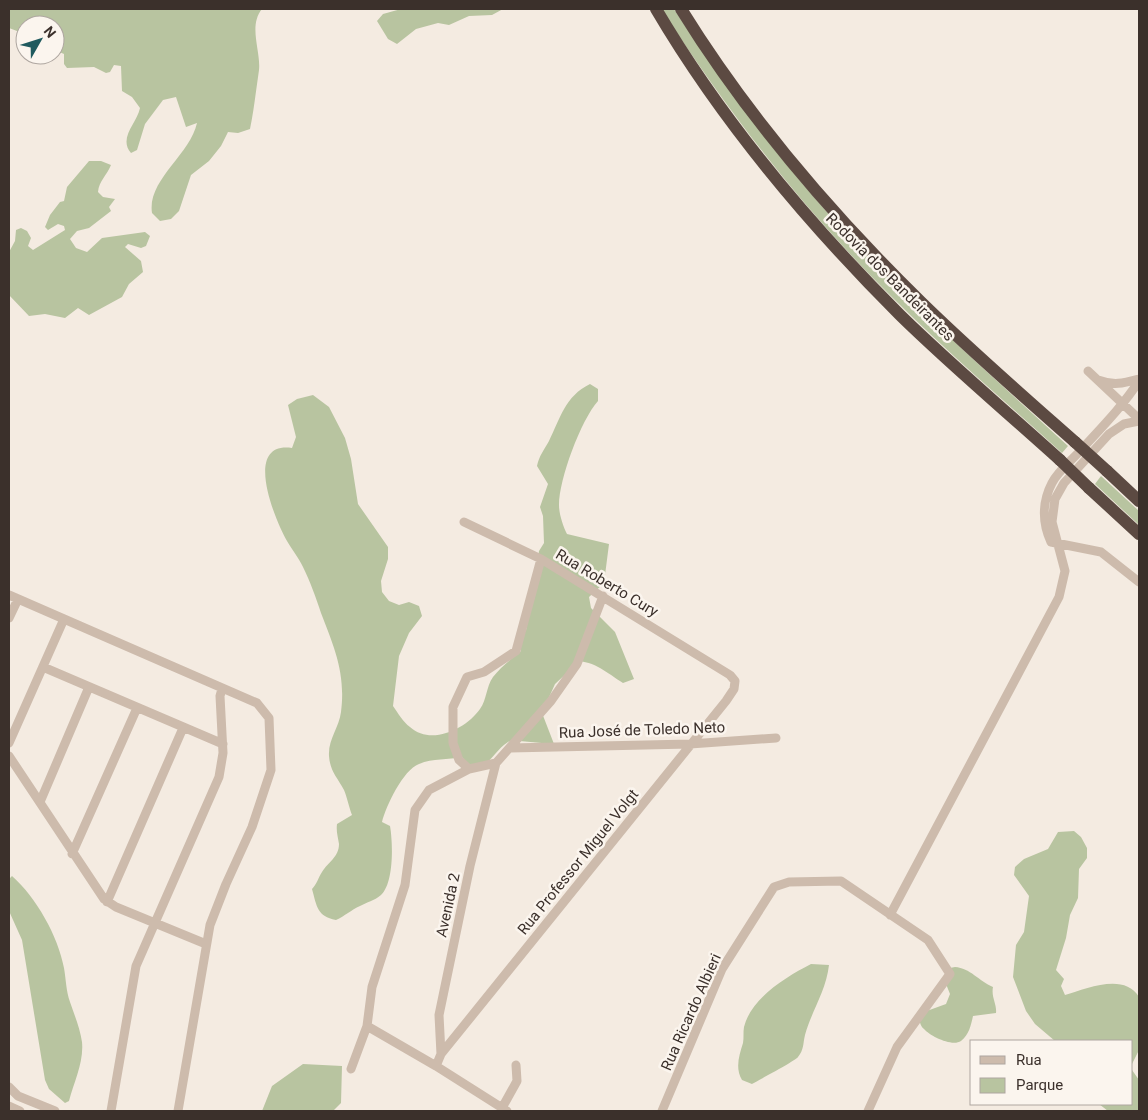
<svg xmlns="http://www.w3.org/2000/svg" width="1148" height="1120" viewBox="0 0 1148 1120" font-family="Roboto,sans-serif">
<rect width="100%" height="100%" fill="#f4ebe1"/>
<path fill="#b8c4a0" d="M9,9H262C248,26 261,51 259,70C256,90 254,110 250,129L238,133L228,132L221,146L209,161L191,175L179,211L171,219L160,221L152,213C147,180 190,155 197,123L186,127L176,97L163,100L145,124L137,150L131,153C118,138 137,123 140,108L132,97L122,91L121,66L114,65L110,72L106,73L94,67L67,68L64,64V54L55,50V25H25V34L9,28Z
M401,9H503L492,15L469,16L449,25L438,23L416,29L397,44L388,39L377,21L383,14Z
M661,9H674C732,98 796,182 870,259C932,324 1001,384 1068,446L1062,453C990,388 916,325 850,254C779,178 718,96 661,9Z
M89,161H101L111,165C107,175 99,181 98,192L103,197L115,199L109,207L111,211L89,228L77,231L70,239L76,248L87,252L102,238L145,232L150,236L146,246L141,248L128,244L125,247L141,261L143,272L129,284L122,297L89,315L78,308L65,318L45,314L29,316L9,295V252L15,241L16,230L21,228L27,231L31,238L28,246L33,250L65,230L64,226L58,224L48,230L45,227L50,215L60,202L64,201L67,187Z
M590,384L598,389V401C581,420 559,479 559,505C559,514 563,526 567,534L609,544L604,583L589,597L591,608L615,632L634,679L623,683C607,673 595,661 575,661L570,670L555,684L542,713L554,744C545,744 513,739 508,742C493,752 493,763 472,771L462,757C448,760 433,758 419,764C403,770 386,806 382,822L390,826C393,843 394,883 381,895C374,901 367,902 360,906C351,910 345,916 336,920C317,916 317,907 312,889C317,884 318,878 322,872C328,862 339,857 339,844C338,837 336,832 337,824L352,815C349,807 347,797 344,790C337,777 330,771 329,756C328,739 339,728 341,712C346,673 334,647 321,613C316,598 310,581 303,567C299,558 292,550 287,541C275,520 242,441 292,448L296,437L288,405L297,399L313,395L329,407L345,438L351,459L358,504L388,547V559L381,581L382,592L389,601L399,605L409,602L419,606L422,616L409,633L399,656L393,706C398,713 403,722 410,727C431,746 466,729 480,709C487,699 486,687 493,677C501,667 511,659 521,651V639L526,630L533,596L539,551L544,543L543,516L540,507L548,484L537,466C539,456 544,450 549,441C560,419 565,396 590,384Z
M1101,476L1139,511V525L1095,484Z
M1074,831L1081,837L1087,848V858L1079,869L1078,898L1070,915L1066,938L1056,970L1064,979L1061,986L1065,995C1086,989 1124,972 1139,997V1050L1132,1064V1041H1055L1035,1024L1026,1011L1013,977L1016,945L1024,932L1029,896L1014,875L1015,867L1024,859L1048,849L1058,832Z
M12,876C36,897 58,936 64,968C66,979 66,991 70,1002C74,1014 80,1028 82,1042C84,1062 74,1082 69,1101L65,1103L49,1089L45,1080L22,940L9,911V879Z
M811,964L829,965C826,991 812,1010 805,1035C803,1043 804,1050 798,1057C795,1061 759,1080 752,1084L742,1080C735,1068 739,1056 743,1043C744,1038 743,1032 744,1027C751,998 786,977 811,964Z
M955,967C970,968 979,981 993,987C991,997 997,1004 996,1013L973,1016C971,1025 969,1035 961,1041C952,1047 930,1036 924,1029C921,1027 920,1023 919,1019L924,1012L946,1004L950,994L946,984L950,968Z
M303,1064L342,1066L341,1103L333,1111H262L272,1086Z
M1132,1070L1139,1080V1111H1108L1099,1104H1132Z"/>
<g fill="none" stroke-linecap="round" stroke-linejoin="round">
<path stroke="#cdbbac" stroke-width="9" d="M1088,371L1139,419
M1098,380C1114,386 1124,383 1139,379
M1139,381C1122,407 1101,428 1080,451C1071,461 1058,471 1052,483C1042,502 1042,523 1051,542L1101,552L1139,582
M9,595L257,703L269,718L271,770L252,827L226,884L210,925L178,1111
M9,618L18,599
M43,667L223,744
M9,743L64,619
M510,748L690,744L776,738
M9,756L104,899L116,907L206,944
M496,763L469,769L459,760L453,743V707L467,677L484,672L516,651L541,559
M40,802L89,687
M72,854L137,708
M107,902L183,728
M890,915L1059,597L1065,571L1052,522L1055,499L1064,483L1109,434L1124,424L1139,421
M367,1026L436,1066L507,1111
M441,1054L439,1015L470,866L496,763L551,701L577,664L603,596
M436,1066L441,1054L726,701L734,689L735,681L730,675L541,559L464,522
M351,1069L367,1026L372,987L405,885L415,810L429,790L469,769
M9,1087L18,1096L55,1111
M9,1106L20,1111
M502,1108L517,1081L516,1065
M111,1111L136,966L219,777L223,753L220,696L222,689
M662,1111L722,969L774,887L789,882L841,881L928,940L950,974L897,1047L868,1111"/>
<path stroke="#5c4a42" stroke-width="12" d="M656,9C722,121 808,223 900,315C951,365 1007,412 1060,460
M681,9C748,117 830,213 921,302C970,350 1023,396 1075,442
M1107,471L1139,501
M1089,488L1139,534"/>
<path stroke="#5c4a42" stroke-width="12" d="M1075,442L1107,471
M1060,460L1089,488"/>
</g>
<g text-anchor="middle" stroke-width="5" stroke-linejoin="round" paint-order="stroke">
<g font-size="15" fill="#3b302b" stroke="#fbf5ee">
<text transform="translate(890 277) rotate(45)" y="5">Rodovia dos Bandeirantes</text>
<text transform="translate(607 583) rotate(31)" y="5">Rua Roberto Cury</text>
<text transform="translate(642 730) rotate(-2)" y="5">Rua José de Toledo Neto</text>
<text transform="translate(578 862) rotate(-51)" y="5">Rua Professor Miguel Volgt</text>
<text transform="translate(448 905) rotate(-78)" y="5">Avenida 2</text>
<text transform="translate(691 1012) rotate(-66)" y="5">Rua Ricardo Albieri</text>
</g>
</g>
<rect width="1148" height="1120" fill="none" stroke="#3b302b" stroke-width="20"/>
<rect x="970" y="1040" width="162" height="65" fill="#fbf5ee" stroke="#aea6a0"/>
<rect x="980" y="1056" width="25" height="8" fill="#cdbbac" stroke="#aea6a0"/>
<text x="1016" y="1065" font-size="15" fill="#3b302b">Rua</text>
<rect x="980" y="1078" width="25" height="15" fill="#b8c4a0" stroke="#aea6a0"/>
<text x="1016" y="1090" font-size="15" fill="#3b302b">Parque</text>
<g transform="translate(40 40) rotate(51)"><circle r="24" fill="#fbf5ee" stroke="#aea6a0"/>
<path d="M0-4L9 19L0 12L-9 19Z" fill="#1f5a5e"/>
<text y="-8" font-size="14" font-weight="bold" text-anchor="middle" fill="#3b302b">N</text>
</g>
</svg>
